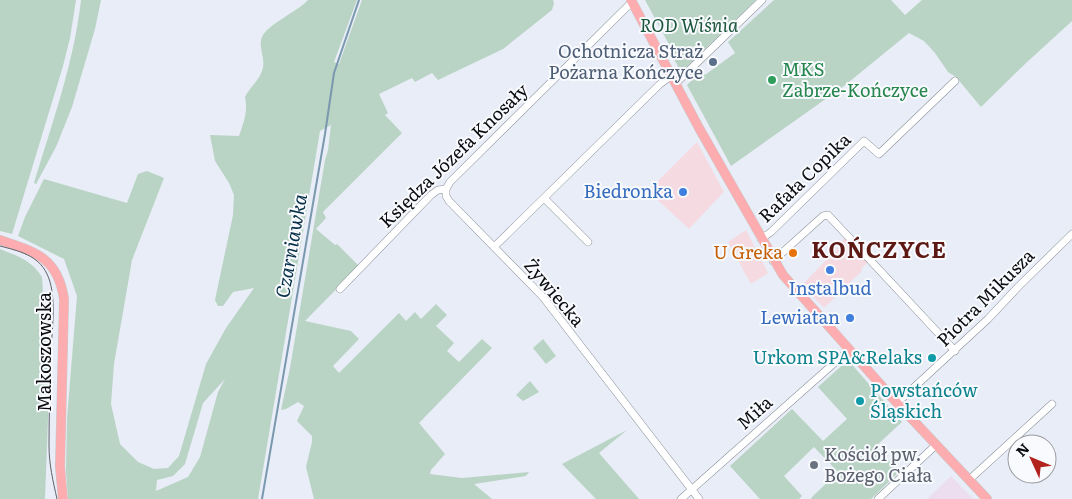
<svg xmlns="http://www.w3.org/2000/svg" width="1072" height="499" viewBox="0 0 1072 499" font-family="Literata,serif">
<rect width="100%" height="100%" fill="#e8edf7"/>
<path fill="#f5dbe1" d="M697,142L724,192L689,229L648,191Z
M746,230L768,273L751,284L728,242Z
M845,238L868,262L861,269L862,271L824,308L802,285L839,247L838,244Z"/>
<path fill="#ecddef" d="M951,476L973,499H927Z"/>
<path fill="#b9d4c4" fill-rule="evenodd" d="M0,0H76L70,38L63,66L12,234L0,231Z
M81,0H101L95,29L72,107L56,147L36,184L34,183C52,123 74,63 81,0Z
M308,0H357L334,62L339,64L362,0H553L554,3L552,10L503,49L438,80L432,73L415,82L412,78L379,94L388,113L385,115L402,133L323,212L326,218L316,229L335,245L337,244L359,266L305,321L351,331L359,339L333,366L339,373L399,313L406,321L415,312L421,319L436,304L447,315L436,326L454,343L447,351L459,362L482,339L492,348L419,423L445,454L431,470L430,474L462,478L529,472L526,476L474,484L492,499H314L306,467L312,442V436L297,421L304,406L298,402L286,409L281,410L290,368L325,160L328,150L331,125L320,131L258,499H68L66,471L67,419L77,296L64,259L18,236L25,217L44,179L127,203L138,174L147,171L164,178L132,260L114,364L111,404L120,444L138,462L154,469L168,468L179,456L206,364L226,328L254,288L233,292L223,306H218L215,300L233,215L234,195L229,183L215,161L210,135L239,136C244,122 248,111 245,97C250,87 261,79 263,67C265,58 258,46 262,37C268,24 297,12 308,0ZM225,379L218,392L200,457L188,477L156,491L157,480L173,476L185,464L203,403Z
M645,0H756L681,72L670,52L672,50Z
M774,0H891L905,15L922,0H1072V21L1025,64L981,107L956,77L948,72L935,53L924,41L909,33L844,86L731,166L687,85L701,71L705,75L735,53L728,42Z
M0,249C19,257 30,259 42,277L49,391L45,499H0Z
M543,339L556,356L546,364L533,348Z
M848,360L902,422L876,446L899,472L871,499H812L811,498L838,472L814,447L784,476L802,496L799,499H760L730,466L792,409L823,441L847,419L818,387Z
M530,381L539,392L523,401L516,395Z
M627,430L599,453L639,499H596L562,464Z"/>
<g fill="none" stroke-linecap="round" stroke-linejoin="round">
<path stroke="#7a98ae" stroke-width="2" d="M262,499L325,134L334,73L359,0"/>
<g stroke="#898e97" stroke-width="8">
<path id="minor" d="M676,83L762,0
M446,189V196L449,201L543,297L699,499
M544,198L588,242
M761,239L771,232L864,141L879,154L955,81
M494,247L660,84L672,75
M773,261L823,216L828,215L955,351
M340,289L431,195L438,190L446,189L450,182L632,2
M897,403L988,319L1019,286L1072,234
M969,480L1052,404
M681,499L849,350
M878,499L936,445"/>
</g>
<g stroke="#c9caca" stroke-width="10">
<path id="major" d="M631,0L699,128L783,275L897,403L987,499
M0,240C36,252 58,258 64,299L60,467L63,499"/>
</g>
<use href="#minor" stroke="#fff" stroke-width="7"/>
<use href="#major" stroke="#fdadb0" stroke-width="9"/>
<path stroke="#5f6268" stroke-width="1" d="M0,246C19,251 38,255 47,274C57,294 52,329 51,350C50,382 49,414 49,446C49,464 53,481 57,499"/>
</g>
<circle fill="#5c6f8a" stroke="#f8fafe" stroke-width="2" cx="713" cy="62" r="5"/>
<circle fill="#2e9e5b" stroke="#f8fafe" stroke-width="2" cx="772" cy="80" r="5"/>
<g fill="#3f7fe0" stroke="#f8fafe" stroke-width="2">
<circle cx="683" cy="192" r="5"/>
<circle cx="830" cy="270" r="5"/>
<circle cx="850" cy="318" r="5"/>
</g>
<circle fill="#e8710a" stroke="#f8fafe" stroke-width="2" cx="793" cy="253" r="5"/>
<g fill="#0f9aa8" stroke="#f8fafe" stroke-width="2">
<circle cx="932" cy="358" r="5"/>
<circle cx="860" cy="401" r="5"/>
</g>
<circle fill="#6b7280" stroke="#f8fafe" stroke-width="2" cx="814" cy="465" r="5"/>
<g text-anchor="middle" stroke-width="4" stroke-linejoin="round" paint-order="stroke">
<g font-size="18" font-style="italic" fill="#1a553a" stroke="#f8fafe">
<text x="689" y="32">ROD Wiśnia</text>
</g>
<g font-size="18" fill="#4e5e75" stroke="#f8fafe" text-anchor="end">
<text x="703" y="58">Ochotnicza Straż<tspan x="703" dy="21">Pożarna Kończyce</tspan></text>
</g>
<g font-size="18" fill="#27864d" stroke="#f8fafe" text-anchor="start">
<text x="782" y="76">MKS<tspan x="782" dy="21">Zabrze-Kończyce</tspan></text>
</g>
<g font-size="18" fill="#0b0c10" stroke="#f8fafe">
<text transform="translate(454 156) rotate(-44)" y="6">Księdza Józefa Knosały</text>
<text transform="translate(805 178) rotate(-44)" y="6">Rafała Copika</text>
<text transform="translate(554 293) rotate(50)" y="6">Żywiecka</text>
<text transform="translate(986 298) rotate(-45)" y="6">Piotra Mikusza</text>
<text transform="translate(45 352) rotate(-90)" y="6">Makoszowska</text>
<text transform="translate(755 413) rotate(-42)" y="6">Miła</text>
</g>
<g font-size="18" fill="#366cbe" stroke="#f8fafe" text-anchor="end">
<text x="673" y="198">Biedronka</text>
<text x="830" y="295" text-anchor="middle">Instalbud</text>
<text x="840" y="324">Lewiatan</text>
</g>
<g font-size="18" fill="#c56008" stroke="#f8fafe" text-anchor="end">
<text x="783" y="259">U Greka</text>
</g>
<g font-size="18" fill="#0d838f" stroke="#f8fafe" text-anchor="end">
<text x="922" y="364">Urkom SPA&amp;Relaks</text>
<text x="870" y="397" text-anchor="start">Powstańców<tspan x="870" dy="21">Śląskich</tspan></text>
</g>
<g font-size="18" fill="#5b616d" stroke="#f8fafe" text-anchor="start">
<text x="824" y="461">Kościół pw.<tspan x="824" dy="21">Bożego Ciała</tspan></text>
</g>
<g font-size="19" font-style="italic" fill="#083149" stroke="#f8fafe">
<text transform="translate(291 246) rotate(-80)" y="7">Czarniawka</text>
</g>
<g font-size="22" font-weight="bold" letter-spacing="1" fill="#5d1914" stroke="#f8fafe">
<text x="879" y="258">KOŃCZYCE</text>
</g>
</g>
<g transform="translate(1032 459) rotate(314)"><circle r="24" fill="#f8fafe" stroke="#999b9f"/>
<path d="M0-4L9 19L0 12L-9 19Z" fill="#b2221f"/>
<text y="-8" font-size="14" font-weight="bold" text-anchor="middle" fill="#0b0c10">N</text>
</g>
</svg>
